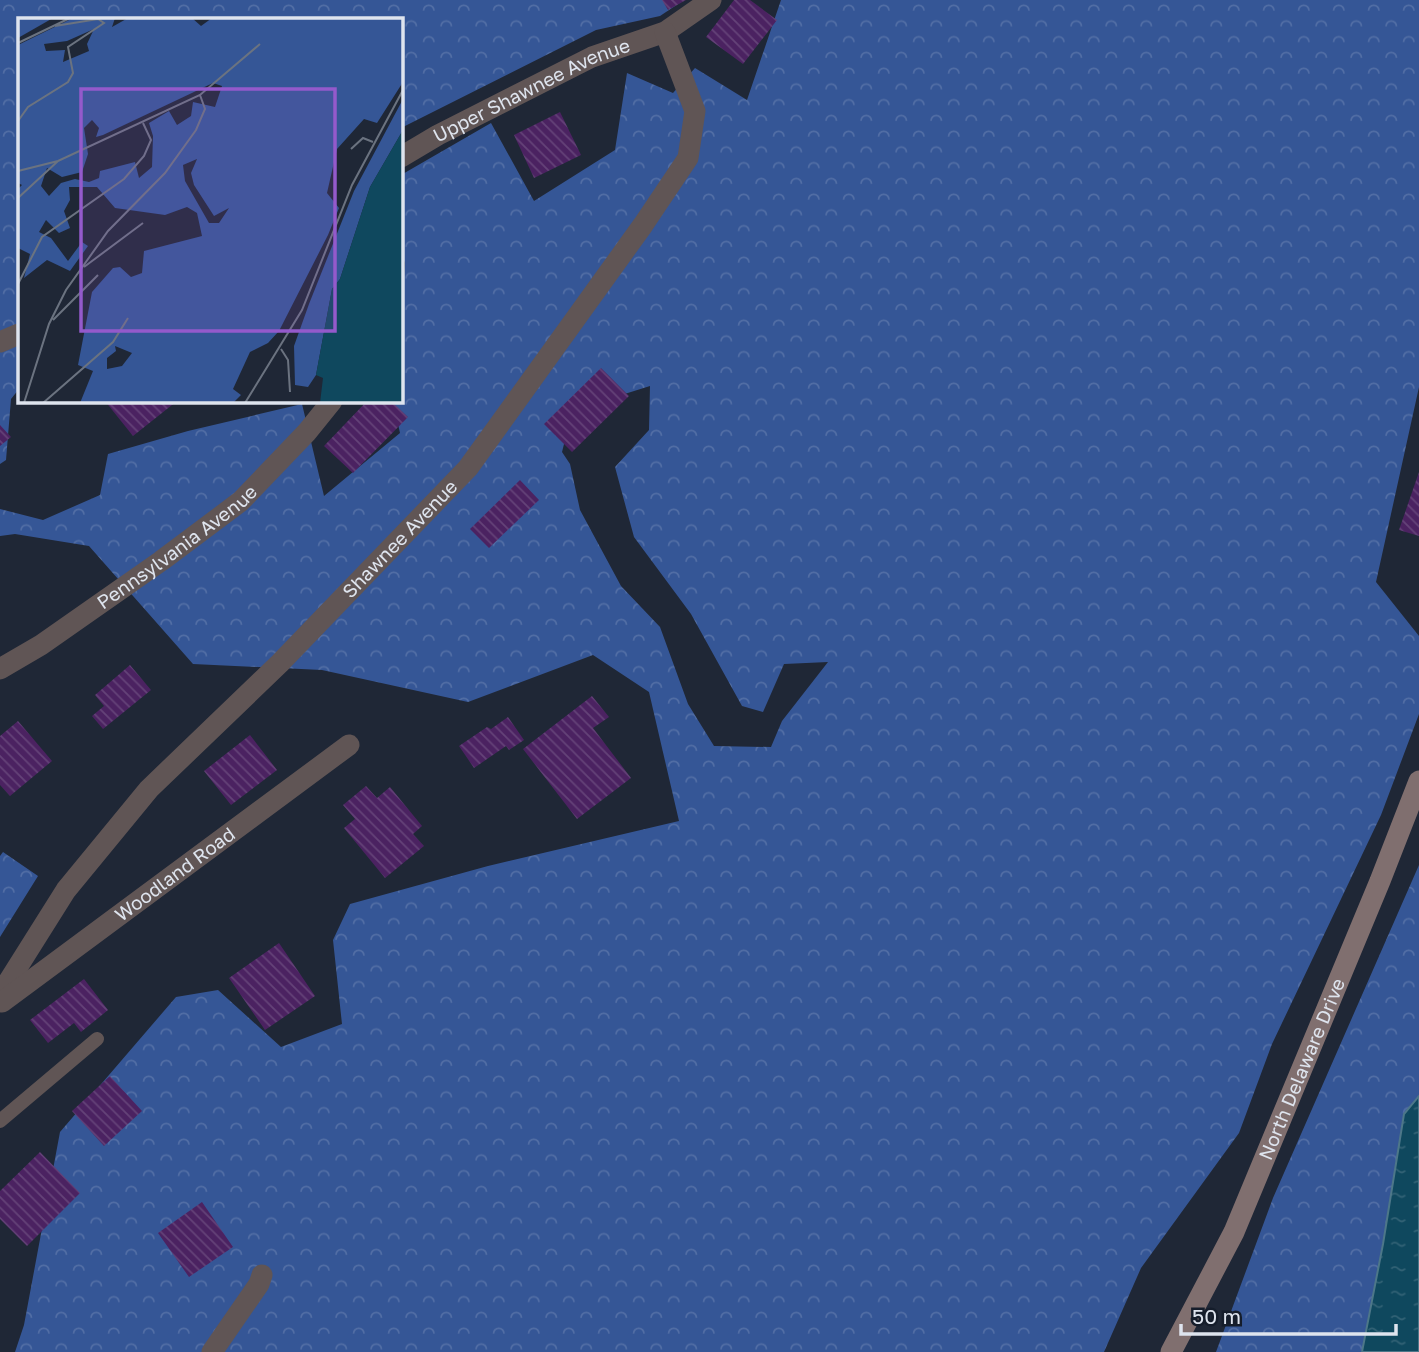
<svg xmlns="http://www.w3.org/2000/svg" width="1419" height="1352" viewBox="0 0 1419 1352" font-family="'Golos Text',sans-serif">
<defs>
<pattern id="forest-crowns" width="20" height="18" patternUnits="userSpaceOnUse" patternTransform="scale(1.75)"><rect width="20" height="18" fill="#355696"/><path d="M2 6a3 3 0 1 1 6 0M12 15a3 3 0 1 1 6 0" fill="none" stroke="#526ea5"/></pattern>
<pattern id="water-ripples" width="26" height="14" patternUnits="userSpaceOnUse" patternTransform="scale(1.75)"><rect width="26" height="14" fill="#0f485e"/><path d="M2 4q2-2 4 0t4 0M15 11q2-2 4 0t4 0" fill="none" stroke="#326275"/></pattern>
<pattern id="building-back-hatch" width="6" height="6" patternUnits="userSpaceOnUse" patternTransform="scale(1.75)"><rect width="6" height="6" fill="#4b2261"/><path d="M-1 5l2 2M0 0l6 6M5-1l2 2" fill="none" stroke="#644278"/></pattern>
</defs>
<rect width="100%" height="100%" fill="#1f2736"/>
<path fill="url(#forest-crowns)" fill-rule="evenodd" d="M0,0H684L660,16L596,30L401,128V19H19V214L17,216L19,223V389L11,399L6,460L0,464Z
M781,0H1419V387L1376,582L1419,636V714L1381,815L1272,1044L1239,1133L1141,1268L1104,1352H15L24,1325L60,1132L176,997L218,990L281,1047L342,1024L333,940L350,904L488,866L679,821L649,692L593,655L468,702L322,670L193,664L89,546L15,534L0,536V509L43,520L100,495L108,454L188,431L302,404L324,496L400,433L393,401H401V318L405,263L401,252V175L491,123L534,201L615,150L627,73L673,93L695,68L747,100ZM650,386L649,430L615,467L634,537L691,614L742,706L763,712L784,664L828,662L782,721L771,747L714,746L688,704L660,627L621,586L580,510L570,464L562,452L569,424L580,408Z
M3,852L38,876L0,937V856Z
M1419,865V1096L1404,1114L1383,1244L1362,1352H1216L1273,1198Z"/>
<path fill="url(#water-ripples)" stroke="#4d7789" stroke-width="2" d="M1419,1096V1352H1362L1383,1244L1404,1114Z"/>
<path fill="url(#building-back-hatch)" d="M662,0H686L668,10Z
M734,0H750L777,20L743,64L706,37Z
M560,112L581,155L534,178L514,135Z
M601,368L629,396L572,452L544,424Z
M105,401H177L133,436Z
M367,401H391L408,417L353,473L324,446Z
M0,425L11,437L0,446Z
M1419,472V536L1399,530Z
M520,480L539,500L489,548L470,529Z
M130,665L151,690L103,729L92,716L104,706L95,695Z
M592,696L609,717L593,728L631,778L577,819L523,749Z
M508,717L524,740L509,750L506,746L474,768L459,746L487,727L491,729Z
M18,721L52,761L10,796L0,785V736Z
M250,735L277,770L231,805L204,771Z
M366,786L377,798L390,787L422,826L413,834L424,846L385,878L344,828L355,819L343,805Z
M279,943L315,996L265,1030L229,978Z
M84,979L108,1010L81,1032L74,1023L48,1043L30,1020Z
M110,1076L142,1111L104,1146L72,1111Z
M40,1152L80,1193L27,1246L0,1219V1191Z
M202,1202L233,1247L189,1277L158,1233Z"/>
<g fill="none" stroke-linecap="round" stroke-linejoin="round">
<path stroke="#605555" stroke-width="14" d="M0,1121L97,1039"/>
<g stroke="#605555" stroke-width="21">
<path id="s1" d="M401,157L438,135L592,57L665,32L711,0"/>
<path d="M0,342L19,334"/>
<path id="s2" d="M0,669L41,645L161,561L241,501L307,432L332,401"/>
<path id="s3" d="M0,995L66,890L149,789L280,663L468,468L643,225L688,158L695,111L665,32"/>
<path id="s4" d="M2,1002L349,745"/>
<path d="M212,1352L259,1284L262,1275"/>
</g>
<path stroke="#806f6f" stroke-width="21" id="s5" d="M1171,1352L1234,1232L1380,881L1419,781"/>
</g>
<g text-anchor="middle" stroke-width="7" stroke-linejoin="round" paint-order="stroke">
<g font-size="19" fill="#dee4ee" stroke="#151d2b">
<text dy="7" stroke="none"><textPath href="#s1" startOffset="147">Upper Shawnee Avenue</textPath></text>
<text dy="7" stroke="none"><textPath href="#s3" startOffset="609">Shawnee Avenue</textPath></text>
<text dy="7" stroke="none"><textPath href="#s2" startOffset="215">Pennsylvania Avenue</textPath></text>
<text dy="7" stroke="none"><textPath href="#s4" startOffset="215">Woodland Road</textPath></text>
<text dy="7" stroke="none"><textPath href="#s5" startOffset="312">North Delaware Drive</textPath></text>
</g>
</g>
<g transform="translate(18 18)">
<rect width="385" height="385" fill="#1f2736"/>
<path d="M0,0H35L0,20ZM55,0H97L94,9L110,0H174L183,8L194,0H385V64L359,105L346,101L319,131L309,175L321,190L310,217L261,313L250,325L232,334L215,371L223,377L215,385H62L75,353L60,347L74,274L95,250L102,249L113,259L124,255L126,233L184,218L179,195L169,189L147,197L97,190L79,169H51L52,182L46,193L52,210L41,215L28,202L21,214L33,220L50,243L64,224L70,228L52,253L29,242L6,260L12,236L0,230V171L4,167L0,165V27ZM76,11L69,26L71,33L45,44L47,32L28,33L26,26L49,23ZM195,65L204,68L197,89L175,84L173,98L159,107L151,93L131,105L135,118L134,149L121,160L117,144L82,153L81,160L71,164L57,161L43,165L31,178L23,168L29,150L44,159L64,154L70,136L66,110L74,102L81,110L78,119L85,117ZM179,141L173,155L176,167L196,198L211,190L201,205H191L167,163L165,147ZM97,328L114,335L104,348L89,351V340L98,333ZM385,81V112L352,169L322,261L314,271L298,357L290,369L277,367L276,328L291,286L336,173Z" fill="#355696" fill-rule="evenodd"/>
<path d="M385,112V385H302L305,360L298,357L314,271L322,261L352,169Z" fill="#0f485e"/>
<path fill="none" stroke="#6b7380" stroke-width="2" d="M0,25L52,0M0,103L10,89L50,64L55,55L50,29L86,5L80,1L37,8M333,131L345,120L355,124M0,153L40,143L182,77L242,26M0,180L40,143M66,249L125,205M0,266L24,219L106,161L126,138L133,122L125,105M35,302L80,257M263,331L270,342L272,374M6,385L31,306L48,272L90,213L147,155L178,112L187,91L182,77M25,385L95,324L110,300M227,385L284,292L334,167L385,72"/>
<path fill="#945acb" fill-opacity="0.15" stroke="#945acb" stroke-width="3.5" d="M63,71H317V313H63Z"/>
<rect width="385" height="385" fill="none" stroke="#dee4ee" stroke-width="3.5"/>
</g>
<path d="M1181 1324v10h215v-10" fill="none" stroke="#dee4ee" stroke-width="3.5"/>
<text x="1192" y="1324" font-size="21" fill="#dee4ee" stroke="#151d2b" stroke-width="5" paint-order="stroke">50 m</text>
</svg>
